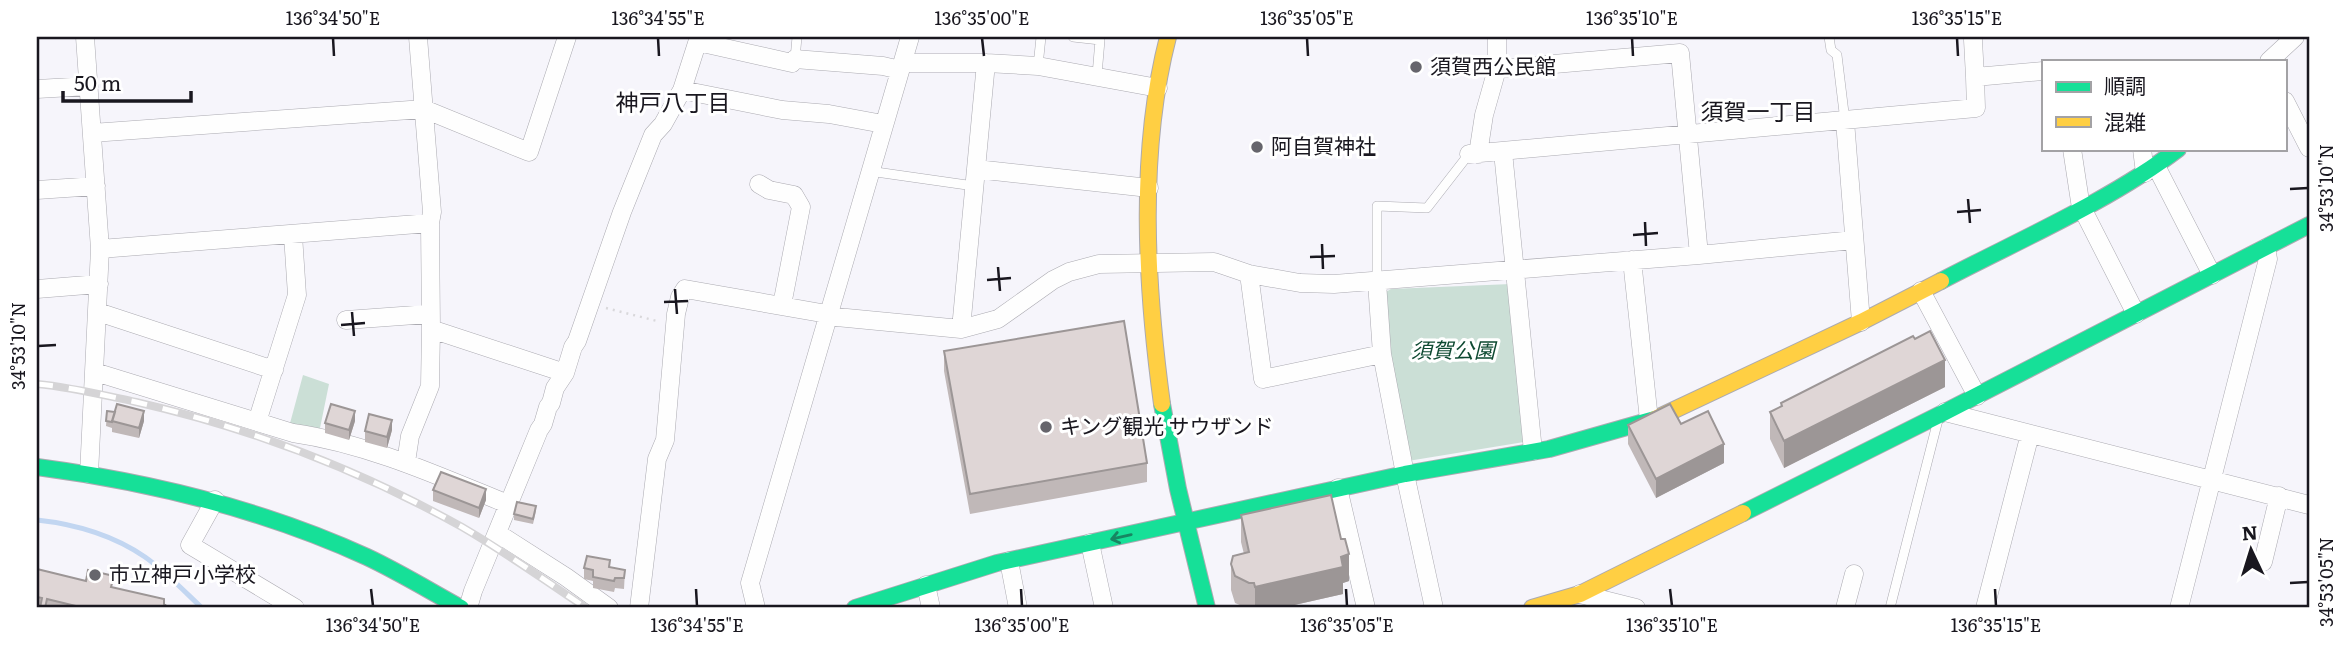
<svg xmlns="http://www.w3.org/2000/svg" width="2346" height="645" viewBox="0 0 2346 645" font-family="Literata,'Noto Sans JP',serif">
<rect width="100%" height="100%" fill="#f6f5fb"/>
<path fill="#cbdfd6" d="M1511,284L1524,442L1408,461L1392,370L1384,293L1391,289Z
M303,375L329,384L319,433L289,427Z"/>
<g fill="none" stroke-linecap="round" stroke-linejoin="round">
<path stroke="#c2d6f1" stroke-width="5" d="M37,520C74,524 113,535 145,557C165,571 184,591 202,608"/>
<g stroke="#abaab1" stroke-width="10">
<path id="lane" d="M1073,37L1100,40L1097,75
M1829,37L1831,50L1837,55L1845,121
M795,59L797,37
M1038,66L1041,37
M869,171L974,186
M1377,282V206L1427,208L1469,154
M1890,608L1938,420"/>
</g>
<g stroke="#abaab1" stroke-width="19">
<path id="street" d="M85,37L100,249L89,474
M418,37L432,212L430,223L431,329L565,373
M1973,40L1975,77
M698,42L792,63L795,59L883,66L900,70
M2269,61L2295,37
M902,63H986L1038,66L1158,88
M986,63L976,169L1149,188
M1497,69L1680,53L1699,255
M37,89L89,86
M682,90L782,110L829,114L883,124
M2285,101L2309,148
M1845,121L1861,322
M92,133L424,109L529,152L567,37
M2072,149L2081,208
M2142,149L2145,173
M1503,152L1533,451
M1469,154L1976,108L1975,77L2043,71
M1478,154L1484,115L1497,69V37
M2156,166L2212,275
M759,184L769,190L794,195L801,207L782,305
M37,190L96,186
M2082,208L2136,314
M100,249L430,223
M1632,260L1649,420
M1249,274L1263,379L1382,354
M1377,282L1382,354L1405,474L1434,608
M37,289L99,284
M1921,291L1977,396
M98,312L274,370
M826,316L961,329L998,319L1053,280L1069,272L1099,264L1214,262L1249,274L1300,283L1334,284L1699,255L1854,240
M346,320L429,314
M961,329L976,169
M95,372L293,433C369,444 439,476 510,505
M1945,412L2309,505
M257,422L297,295L293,235
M406,462L410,436L430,386L431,329
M1338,488L1366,608
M215,500L190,545L295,608
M497,533L566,577L609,608
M1090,543L1104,608
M1009,561L1018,608
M2263,562L2279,496
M926,585L931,608
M1580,594L1636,608
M468,608L473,591L539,430L543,424L548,407L551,403L555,388L565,373L573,347L577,341L622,212L653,135L663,124L682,90L699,37
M639,608L657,459L665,440L676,314L680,297L685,289L827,314
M756,608L750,583L910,37
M1845,608L1854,574
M1985,608L2030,434
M2179,608L2268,259L2266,248"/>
</g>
<g stroke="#abaab1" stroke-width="18">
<path id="fast" d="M1941,281C2017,241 2110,201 2178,149
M1162,404L1178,489L1207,608
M37,467C151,482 262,509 367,557C399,572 430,591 461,608
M1743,513L1945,412L2309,225
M855,608L997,563L1405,474L1549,449L1655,419"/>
</g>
<g stroke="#abaab1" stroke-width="18">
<path id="slow" d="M1162,404C1146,286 1138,153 1168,37
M1655,419L1861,322L1941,281
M1532,608L1580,594L1743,513"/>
</g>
<path stroke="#d9d8db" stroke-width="2.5" stroke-dasharray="2 5" stroke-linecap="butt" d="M606,308L657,321"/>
<use href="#lane" stroke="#fefefe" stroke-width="9"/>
<use href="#street" stroke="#fefefe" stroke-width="18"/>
<use href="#fast" stroke="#16e098" stroke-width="16"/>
<use href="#slow" stroke="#ffcf43" stroke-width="16"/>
<g stroke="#d5d4d6" stroke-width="8">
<path id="rail" d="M37,384C70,387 103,395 136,402C250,428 360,470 462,527C505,552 546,581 586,608"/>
</g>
<use href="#rail" stroke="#fff" stroke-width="5" stroke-dasharray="16" stroke-linecap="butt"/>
</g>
<path fill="#c0b8b8" d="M944,351L1147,463V482L970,514L944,371Z
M1945,387L1784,468L1770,439V412L1781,407V403Z
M107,411L144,421L139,438L112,432V428L106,426Z
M355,421L349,440L325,433V423Z
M1681,424L1724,463L1656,498L1628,444V425Z
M392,430L387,448L365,442V431Z
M433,490L486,500L479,518L433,501Z
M536,511L533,524L514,520V514Z
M1241,515L1349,581L1343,583V594L1281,608H1247L1235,603L1231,590V564L1244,554L1241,542Z
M610,567L625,570L624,589L615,588L614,592L593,588V581L584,579V568Z
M37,569L114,588L164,604L169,608H37Z"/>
<path fill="#9c9696" d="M1945,360V387L1784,468V441Z
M144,411V421L139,438V428Z
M355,411V421L349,440V430Z
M392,420V430L387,448V437Z
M1724,444V463L1656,498V479Z
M486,489V500L479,518V508Z
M1349,554V581L1343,583V594L1281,608H1255V587Z"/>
<path fill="#dfd6d6" stroke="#9c9696" stroke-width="2" d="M1124,321L1147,463L970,494L944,351Z
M1930,331L1945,360L1784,441L1770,412L1782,406L1781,403L1913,336L1915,339Z
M117,404L144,411L139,428L112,421Z
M331,404L355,411L349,430L325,423Z
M1670,404L1681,424L1708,411L1724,444L1656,479L1628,425Z
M107,411L115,412L112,422L106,421Z
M369,414L392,420L387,437L365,431Z
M441,472L486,489L479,508L433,490Z
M1331,495L1341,539H1345L1349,554L1341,557L1343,567L1255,587L1254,583H1249L1235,576L1231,564L1233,556L1249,552L1241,515Z
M517,502L536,506L533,519L514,514Z
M587,556L610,560L609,567L625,570L624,578H615L614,581L593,577V570L584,568Z
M37,569L86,581L88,570L114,576L111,587L164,599V604L169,608H84L47,599L45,608H40L42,598L37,597Z"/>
<defs><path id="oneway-shaft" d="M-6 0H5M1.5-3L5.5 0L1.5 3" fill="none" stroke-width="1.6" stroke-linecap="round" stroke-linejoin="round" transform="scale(1.75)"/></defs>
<use stroke="#178662" href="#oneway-shaft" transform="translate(1121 537) rotate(167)"/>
<path fill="none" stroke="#19171f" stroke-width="2.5" d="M333,38L334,56M658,38L659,56M982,38L984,56M1307,38L1308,56M1632,38L1633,56M1957,38L1958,56M2290,189L2308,188M1968,199L1970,223M1957,212L1981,210M1645,222L1646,246M1633,235L1658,233M1322,244L1323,269M1310,257L1335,256M998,267L1000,291M987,280L1011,278M675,289L677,314M664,302L688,301M352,312L354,336M341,325L365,323M38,346L56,345M2290,583L2308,582M371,589L373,606M696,589L697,606M1021,589L1022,606M1346,589L1347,606M1670,589L1672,606M1995,589L1996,606"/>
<g fill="#66656c" stroke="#fff" stroke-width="2.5">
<circle cx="1416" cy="67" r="7"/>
<circle cx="1257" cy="147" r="7"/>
<circle cx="1046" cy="427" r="7"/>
<circle cx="95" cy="575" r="7"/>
</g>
<g text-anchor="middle" stroke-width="6" stroke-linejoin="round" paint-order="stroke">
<g font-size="21" fill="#19171f" stroke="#fff" text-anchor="start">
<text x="1430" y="74">須賀西公民館</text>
<text x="1271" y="154">阿自賀神社</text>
<text x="1060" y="434">キング観光 サウザンド</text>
<text x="109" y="582">市立神戸小学校</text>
</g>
<g font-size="21" font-style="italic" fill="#0d4931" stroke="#fff">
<text x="1453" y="358">須賀公園</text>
</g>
<g font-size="23" fill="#19171f" stroke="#fff">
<text x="673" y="111">神戸八丁目</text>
<text x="1758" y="120">須賀一丁目</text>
</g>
</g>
<rect width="2346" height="645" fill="none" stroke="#ffffff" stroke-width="77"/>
<rect x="2042" y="60" width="245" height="91" fill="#ffffff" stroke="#a3a2a5" stroke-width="2"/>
<rect x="2056" y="82" width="35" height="10" fill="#16e098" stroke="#a3a2a5" stroke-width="2"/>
<text x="2104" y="94" font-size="21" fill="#19171f">順調</text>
<rect x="2056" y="117" width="35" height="10" fill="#ffcf43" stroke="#a3a2a5" stroke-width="2"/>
<text x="2104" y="130" font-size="21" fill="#19171f">混雑</text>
<g transform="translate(2251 550) rotate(356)" stroke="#ffffff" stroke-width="5" paint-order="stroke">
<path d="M0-5L12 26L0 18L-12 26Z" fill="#19171f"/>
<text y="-10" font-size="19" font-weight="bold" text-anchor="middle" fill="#19171f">N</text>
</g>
<path d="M63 91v10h128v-10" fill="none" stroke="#19171f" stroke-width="3.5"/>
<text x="74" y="91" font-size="21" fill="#19171f" stroke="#ffffff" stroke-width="5" paint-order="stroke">50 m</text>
<rect x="38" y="38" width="2270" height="568" fill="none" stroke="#19171f" stroke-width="2.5"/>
<g font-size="18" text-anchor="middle" fill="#19171f">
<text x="333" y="25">136°34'50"E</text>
<text x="658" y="25">136°34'55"E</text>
<text x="982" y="25">136°35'00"E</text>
<text x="1307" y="25">136°35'05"E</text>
<text x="1632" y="25">136°35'10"E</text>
<text x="1957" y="25">136°35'15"E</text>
<text transform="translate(2327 188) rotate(-90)" y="6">34°53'10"N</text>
<text transform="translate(19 346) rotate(-90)" y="6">34°53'10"N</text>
<text transform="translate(2327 582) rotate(-90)" y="6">34°53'05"N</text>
<text x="373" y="632">136°34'50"E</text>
<text x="697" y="632">136°34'55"E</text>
<text x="1022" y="632">136°35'00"E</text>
<text x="1347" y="632">136°35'05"E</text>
<text x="1672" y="632">136°35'10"E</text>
<text x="1996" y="632">136°35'15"E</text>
</g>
</svg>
